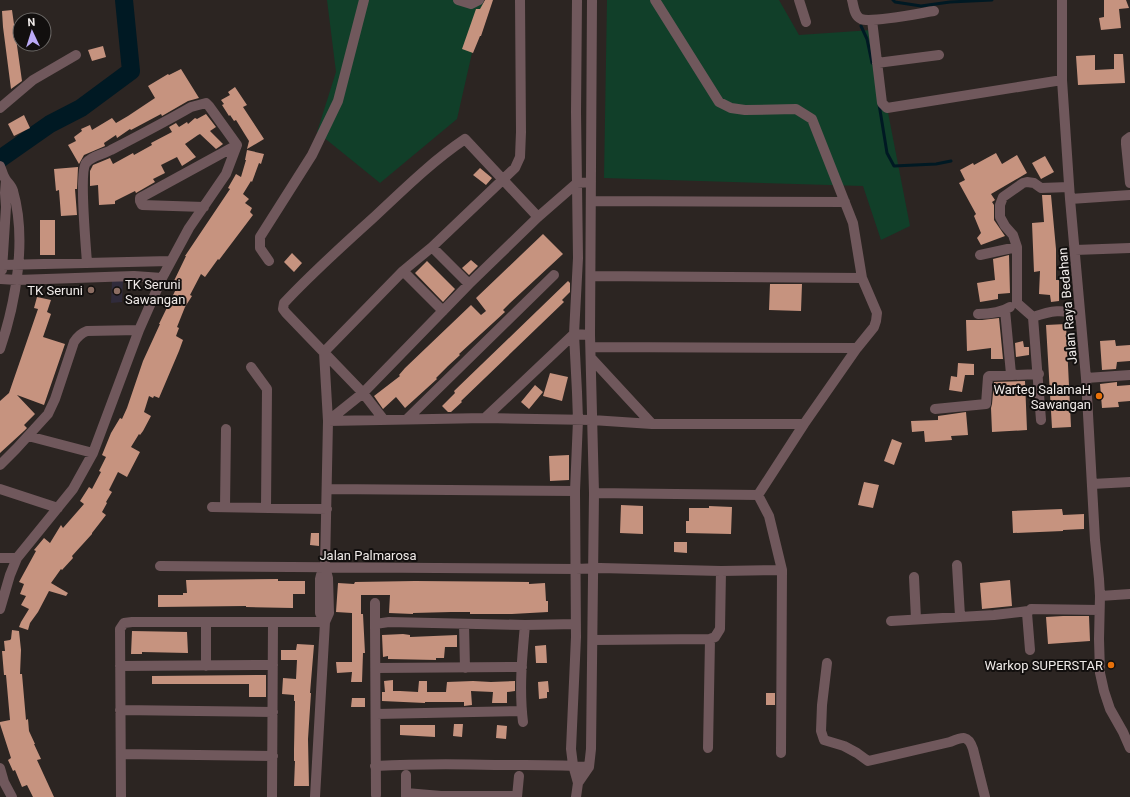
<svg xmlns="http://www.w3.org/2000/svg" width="1130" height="797" viewBox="0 0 1130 797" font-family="Roboto,sans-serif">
<rect width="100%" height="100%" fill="#2c2522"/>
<path fill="#302b3b" d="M112,280H123L122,302L111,303Z"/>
<path fill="#113f29" d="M327,0H484L457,119L380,183L317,132L336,72Z
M607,0H779L799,35L872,30L910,226L881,240L863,186L604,178Z"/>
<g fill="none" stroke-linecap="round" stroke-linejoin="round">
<path stroke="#001923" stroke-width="3" d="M893,0L895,2L921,6L950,2L992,0
M861,26L867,39L872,63
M879,104L887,153L894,166L936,164L951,161"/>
<path stroke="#001923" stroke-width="18" d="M0,159L50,124L81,108L131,71L124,0"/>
</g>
<path fill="#c6937f" d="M485,0H493L481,36H480L473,53L462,49L476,9H480Z
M1104,0H1126L1129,8L1119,9L1121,28L1101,30L1099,18L1104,17Z
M12,10L22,81L11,89L3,27L2,11Z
M103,46L106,57L92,61L88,50Z
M1114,54H1123L1125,83L1078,85L1076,56L1095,55V70L1114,69Z
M181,69L199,98L188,101L162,116L161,114L131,130L130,129L117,138L116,135L104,143L105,146L84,155L79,164L68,145L76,141L74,137L82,131L81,129L90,125L92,130L112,118L116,123L128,116L155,98L148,86L168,74L169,75Z
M235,87L247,105L243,107L264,139L247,149L249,141L244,133L236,120L234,121L230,115L229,116L222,105L224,104L221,100L230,95L228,92Z
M206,114L216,127L210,131L223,144L219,147L216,149L200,134L198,135L185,144L196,157L182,166L177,157L161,165L165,173L153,179L155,182L136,193L135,191L115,201V204L99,205L98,185L90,186V171L93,165L110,158L113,164L133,153L134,155L152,145L151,143L172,132L169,127L176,123L179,127L187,122L188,124L195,118L197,119Z
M24,115L30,128L14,136L8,124Z
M247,150L264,154L261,164L259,163L252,182L251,181L243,194L249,199L245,203L252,208L250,212L253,215L219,260L218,259L205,277L201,274L190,295L192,296L185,307L177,327L179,328L176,336L183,340L179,351L159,398L154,396L153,398L149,396L144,412L151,416L143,431L140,435L139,434L131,447L140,452L127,477L118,472L109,490L112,492L106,502L107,503L102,512L106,515L92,533V534L72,556L73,558L62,570L61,569L51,583L68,593L66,596L49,591L38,612L30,623L28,630L19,627L21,622L29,609L21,605L26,596L20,594L24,584L19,582L36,551L34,550L44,538L50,543L61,525L63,528L84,504L80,501L89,487L92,489L101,472L99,471L106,457L102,455L111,433L120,418L122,419L127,408L143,361L160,324H159L177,287L172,285L186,256H185L230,189L228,188L236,174L241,177L246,160H245Z
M996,153L1002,164L1017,155L1027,173L991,194L995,200L992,202L994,205V220L1005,236L981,245L977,238L981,233L974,216L976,214L959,183L965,180L960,170L973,163L974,165Z
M1045,156L1054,172L1041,179L1032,163Z
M78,167L77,189H75L77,215L61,216L59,190L56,191L54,169Z
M480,168L492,178L486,185L473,175Z
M1042,195H1051L1056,249V280H1059V301L1051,302L1050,295L1039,294L1040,271L1034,272L1032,223L1044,222Z
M40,220H55V255H40Z
M543,234L563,254L510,303L503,310L505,312L459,354L460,355L448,366L436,378L437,379L405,408L396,397L383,409L374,396L400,376L399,375L405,368L471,305L481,315L486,311L476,298Z
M292,253L302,263L294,272L284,262Z
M1009,255L1010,293L998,294V299L980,302L977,283L995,280L993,259Z
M471,260L478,266L469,275L462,268Z
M427,261L455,289L443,302L415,273Z
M568,281L570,283V292L562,300L564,302L461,401L462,402L451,412H448L442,406L455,393L454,391Z
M770,284H802L801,311L769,310Z
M37,297L51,300L47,312L51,314L43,337L65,344L44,405L17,395L35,414L24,425L27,428L24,431L0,453V401L9,393L38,309L34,308Z
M999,318L1003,359H991V348L967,351L966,320H982Z
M1066,324L1071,427L1052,428L1046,325Z
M1115,340L1116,346L1130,345V361L1117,362L1116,369L1102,370L1100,341Z
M1023,341L1024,347H1029V355L1016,357L1015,343Z
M958,363L974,364V375H965L962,392L949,390L951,376L957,377Z
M550,373L568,377L562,401L543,396Z
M1025,381L1027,430L992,432L991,408L992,404L994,382Z
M1117,382V386L1130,385V401L1118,402L1119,407L1102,408L1100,384Z
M535,385L543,392L529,409L521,402Z
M966,412L968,435L951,436L952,440L925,442L924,431L912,432L911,421L938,420V416Z
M892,439L902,443L894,465L884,461Z
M569,455V480L550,481L549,456Z
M864,482L879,485L873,508L858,505Z
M621,505L643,506V534L620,533Z
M709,506L732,507L731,534L686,533V521H689V508H709Z
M1062,509L1063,515L1084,514V529L1063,530V531L1013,533L1012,511Z
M311,533H319V546L310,545Z
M674,542H687V553L674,552Z
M278,579V581H305V594H293V608L246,607V606L158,607V595H183V593H187L186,580Z
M1010,580L1012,606L982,609L980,583Z
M415,581L529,582V584L545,583L546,601H548V612L512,614H470V612H451L413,613V614L389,613L390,595H361V614H363L365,653H363L362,682H351L352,672L337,673L336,662H352V613L336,612L338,583L354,584L355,582Z
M1063,616H1089L1090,641L1048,644L1046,617Z
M12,630L19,631L21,650L20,674H22L26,720L28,719L29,731L35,744H34L41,759L37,760L54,797H33L27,785L22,787L15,770L13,771L8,760L11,758L0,724V722L10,720L6,675H4L2,651H5L4,641L10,640L11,639Z
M132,631L187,632L188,653L142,652V654H131Z
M403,634L410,635V637L457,635V647H445L444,658H436V660L388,659V656L383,657L382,635Z
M297,644L314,645L310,693H311L308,739L309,786H294L295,761H294V749L295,701H294V695L282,694L283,678L296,679L297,660H281V650H296Z
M546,645L547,663H536L535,646Z
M266,675V697H249V684H152V676Z
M393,680V691H400L418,692L419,681H427V692H446L447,682L473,681L491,682L515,681V691L507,692V703H492L493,692L471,691L472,705L464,706V702H425V703L382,701V692H385L384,681Z
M548,681L549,692H547V698L539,699L538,682Z
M766,693H775V705H766Z
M352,698H365V707H351Z
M454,724H463L462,737L453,736Z
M400,725H435V737L400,735Z
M497,725L507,726L506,739L496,738Z"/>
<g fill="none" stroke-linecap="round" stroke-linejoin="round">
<path stroke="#70585c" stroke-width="10" d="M458,0L471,4L479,0
M655,0L719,102L731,108L745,110L796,109L812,119L853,223L862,278L877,313L876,321L874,327L857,348L804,424L758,495L769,516L782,570L781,753
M799,0L806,22
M852,0C854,7 854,16 861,19C871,23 921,13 934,11
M1062,0V80L1070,199L1086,378L1095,540L1099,579L1100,596L1099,639L1100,673L1104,691L1110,709L1123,732L1130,748
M872,20L882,103L887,108L1062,80
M877,63L939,55
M0,108L33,80L76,55
M1130,137L1126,140V144L1130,183
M0,166C2,171 3,176 6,180C9,184 12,186 13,191C27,239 16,302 0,349
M591,182L577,183L538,217L469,284L363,393L328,421L485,418L592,420L652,424H804
M1069,187L1041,188L1034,183L1027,182L1023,183L1003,197L1000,205V217L1005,226L1013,235L1017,247V303L1033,317C1050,311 1064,308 1080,316
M1070,199L1130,195
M591,201L845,202
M204,207L142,205L140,201V198L237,145
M432,247L469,284
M1075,250L1130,248
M980,255L1017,247
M269,261L260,248V237L312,155L338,101L364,0
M2,265L170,261
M2,270L6,207L5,193L6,180
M403,271L443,311
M591,276L862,278
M1,279L17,280L134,276L162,278
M1005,310L1011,374
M978,314C989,314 1001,313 1010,307
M1033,317L1041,420
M591,347L857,348
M591,358L652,424
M251,367L267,389L266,508
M1086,378L1130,375
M935,409L986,404L988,377L989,376L1039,374
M485,418L574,334L590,335
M407,419L554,275
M384,420L363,393L286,313L283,309L284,303C312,273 342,246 372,219C402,191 431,162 465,139L538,217
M28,436L93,453
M0,465L16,449L48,414L55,399L74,342C78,336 81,333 87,331L139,330
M1092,484L1130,482
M0,489L58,508
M327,489L575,491
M594,493L758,495
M212,507L327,509
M225,507L226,429
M0,558H17
M957,565L960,616
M160,566L576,569L600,568L721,571L782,570
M914,577L916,619
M1100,596L1130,594
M375,603V624
M0,609L10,575L17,558L73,489L93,453L139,330L162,278L189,228L226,174L237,145L209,106L206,103L191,107C165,122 138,136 111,150C104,154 91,156 86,163C79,172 86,247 87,263
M891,621L994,615L1028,611
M325,622L320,613V579L321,575L325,567
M464,624L465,668
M593,640L710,639L715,637L720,629L721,571
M1030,650L1027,613L1031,609L1099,610
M827,663L822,705L821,731L824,740L844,746L857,753L868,761L950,742C962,737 968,734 973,749L985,797
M120,666L273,665
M206,666V622
M376,668L522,667
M120,710L273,712
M376,714L522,711
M523,722C519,690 522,657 525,625
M708,748L710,639
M121,754L273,756
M375,766C415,764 455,764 495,765C526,765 558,764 589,767
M0,768L4,782L12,797
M578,783L589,767L591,749L594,493L590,335L592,0
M406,793L441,796H517
M376,795L375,624L389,622L525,625L576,624
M121,797L120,629L124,623L132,622H325
M272,797L273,622
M315,797L325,622L329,613L328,578L325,567L328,421L324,352L403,271L432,247L515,168L520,157L521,132L520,0
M406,797V775
M517,797L519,776
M576,797L578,783L573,765L571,749L576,637L575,491L578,420L577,392L574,334L578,258L576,112L577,0"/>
</g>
<g fill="#8d6e63" stroke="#120f0e" stroke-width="1.5">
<circle cx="91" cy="290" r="4"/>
<circle cx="117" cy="291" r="4"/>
</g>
<g fill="#e8710a" stroke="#120f0e" stroke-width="1.5">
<circle cx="1099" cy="396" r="4"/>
<circle cx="1111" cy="665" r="4"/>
</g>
<g text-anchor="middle" stroke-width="4" stroke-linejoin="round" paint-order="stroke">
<g font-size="13" fill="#efeae8" stroke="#120f0e" text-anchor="end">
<text x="125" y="289" text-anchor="start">TK Seruni<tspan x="125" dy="15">Sawangan</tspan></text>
<text x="83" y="295">TK Seruni</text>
<text x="1091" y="394">Warteg SalamaH<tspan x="1091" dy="15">Sawangan</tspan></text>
<text x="1103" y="670">Warkop SUPERSTAR</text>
</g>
<g font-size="13" fill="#efeae8" stroke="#120f0e">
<text transform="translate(1067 306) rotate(-95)" y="5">Jalan Raya Bedahan</text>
<text x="368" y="560">Jalan Palmarosa</text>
</g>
</g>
<g transform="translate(32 32) rotate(356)"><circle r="19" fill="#120f0e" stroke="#6a6765"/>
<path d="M0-3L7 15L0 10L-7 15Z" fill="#bbaaf6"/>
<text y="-6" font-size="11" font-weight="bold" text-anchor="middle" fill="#efeae8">N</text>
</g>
</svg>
